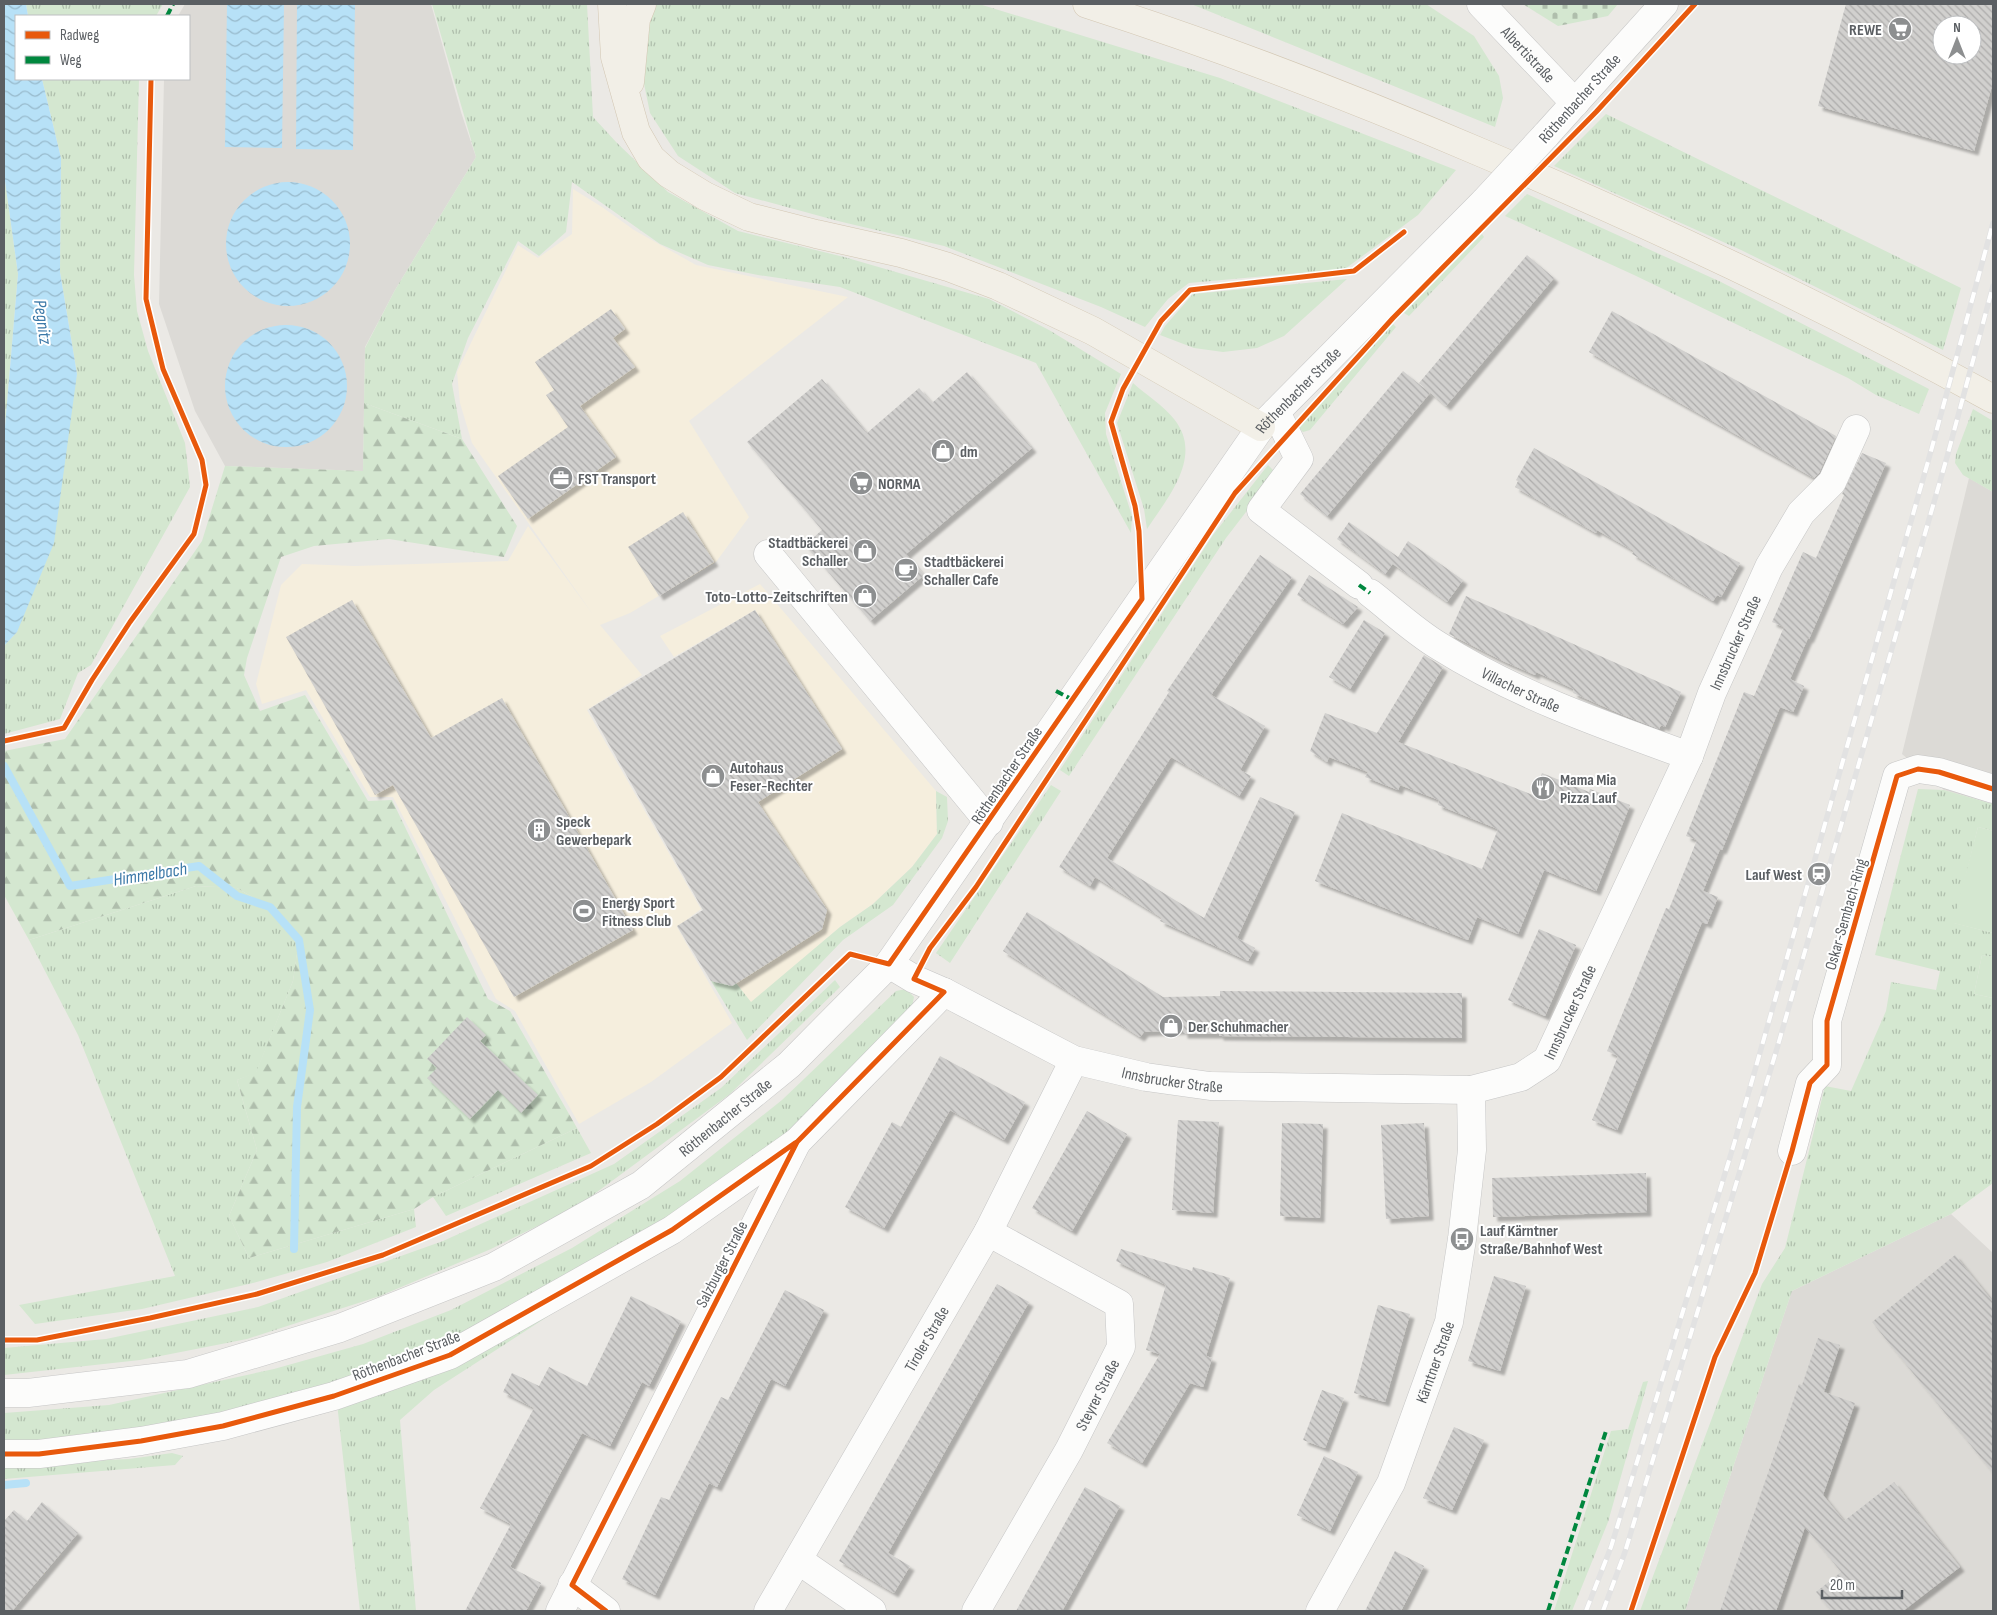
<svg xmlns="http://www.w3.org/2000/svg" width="1997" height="1615" viewBox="0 0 1997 1615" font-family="'Sofia Sans Condensed',sans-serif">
<defs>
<pattern id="grass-tufts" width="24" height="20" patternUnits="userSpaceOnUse" patternTransform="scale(1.25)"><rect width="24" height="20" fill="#d4e7d0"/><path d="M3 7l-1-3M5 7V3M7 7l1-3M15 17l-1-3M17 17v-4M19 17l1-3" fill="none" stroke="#afbeac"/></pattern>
<pattern id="forest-firs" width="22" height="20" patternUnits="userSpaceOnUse" patternTransform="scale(1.25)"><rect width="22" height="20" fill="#d4e7d0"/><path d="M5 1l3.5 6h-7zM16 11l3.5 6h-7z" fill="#afbeac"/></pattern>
<pattern id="cemetery-stones" width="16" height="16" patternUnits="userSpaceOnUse" patternTransform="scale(1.25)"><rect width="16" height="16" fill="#d4e7d0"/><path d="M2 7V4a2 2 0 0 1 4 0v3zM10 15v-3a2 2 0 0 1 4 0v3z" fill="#afbeac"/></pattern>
<pattern id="water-waves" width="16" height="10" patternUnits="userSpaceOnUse" patternTransform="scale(1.25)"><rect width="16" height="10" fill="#b7e1f7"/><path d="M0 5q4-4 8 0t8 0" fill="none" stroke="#98bacc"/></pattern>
<pattern id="building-back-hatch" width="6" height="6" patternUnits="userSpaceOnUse" patternTransform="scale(1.25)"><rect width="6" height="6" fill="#d1d0ce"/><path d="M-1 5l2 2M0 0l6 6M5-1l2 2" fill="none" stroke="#adacab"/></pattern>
<filter id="shadow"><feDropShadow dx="4.5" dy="4.5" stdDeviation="1" flood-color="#0004"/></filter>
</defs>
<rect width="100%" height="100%" fill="#ebe9e5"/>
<path fill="#f5eedd" d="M573,189L602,207L634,230L696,265L848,297L689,421L749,517L716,562L630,613L600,625L642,675L587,710L701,909L677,927L732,1023L651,1082L579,1124L515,1011L496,999L393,797H370L306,690L262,704L256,684L281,585L302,564L355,566L508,561L528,526L594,616L472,443L460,403L457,372L518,245L538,258L572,234Z
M760,584L936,791L937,834L912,867L873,904L840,927L751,1003L736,983L822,929L827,910L758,802L842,749L755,610L674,657L660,636Z"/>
<path fill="#dcdad6" d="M185,4H431L461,112L476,157L395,290L365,347L363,471L225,466L195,411L159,304L164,79H189V16H178Z
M1969,478L1993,492V804L1944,790L1902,754Z
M1951,1214L1993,1253V1611H1685L1792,1291Z"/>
<path fill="url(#grass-tufts)" d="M26,4H163L156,16H28Z
M432,4H587L593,117L617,143L668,192L738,231L844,257L989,299L1049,330L1121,374L1105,413L1106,434L1132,516L1131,533L1036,363L840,287L758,275L708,265L660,244L572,182L566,232L539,256L518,241L468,338L452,384L462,439L364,403L365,348L395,290L476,157Z
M655,4H979L1220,78L1456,170L1418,215L1345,269L1189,283L1168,299L1145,327L1101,307L944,246L838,221L735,193L678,156L650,113L640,64L643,27Z
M1191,4H1426L1474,36L1499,76L1503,98L1495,127Z
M42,79H139L134,275L137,311L148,351L185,443L190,487L91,665L78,673L60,719L4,734V646L17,632L77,374L60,272L61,158Z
M1606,114L1961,288L1943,350L1741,250L1554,166Z
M4,174L18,274L4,438Z
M1527,194L1721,282L1929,389L1919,414L1876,395L1848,378L1634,275L1505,216Z
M1482,234L1484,237L1409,316L1404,313Z
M1347,279L1284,336L1257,348L1223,352L1194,348L1160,335L1165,326L1193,294Z
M1393,324L1396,327L1310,430L1303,432L1299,428Z
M1133,383C1145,394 1164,406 1174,419C1204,456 1168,497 1147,529L1144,509L1117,423Z
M1973,409L1993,421V492L1963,475L1955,463L1956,454Z
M1268,465L1276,473L1226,538L1069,776L1060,770L1213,535Z
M1051,785L1061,791L950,963L936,953Z
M1918,789L1944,790L1993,804V831L1978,827L1954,923L1993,933V957L1982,955L1974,994L1993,998V1183L1951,1214L1792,1291L1685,1611H1640L1762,1284L1785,1248L1825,1086L1851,1091L1886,1011L1891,982L1936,990L1940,971L1875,955Z
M936,791L947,797L948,821L942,838L893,905L843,940L747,1040L711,981L736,983L751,1002L840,927L873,904L912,867L937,834Z
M196,886L237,888L274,910L299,940L293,981L256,1073L237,1080L257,1150L229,1216L249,1258L414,1209L416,1227L327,1262L253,1283L142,1309L35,1324L19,1305L175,1276L78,1035L29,940Z
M835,980L840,987L730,1094L578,1206L491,1249L380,1296L247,1339L140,1360L4,1375V1348L106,1339L258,1307L443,1241L614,1164L721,1088Z
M906,989L914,997L912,1007L795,1127L713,1187L586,1270L470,1332L375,1370L274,1400L179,1424L113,1434L4,1444V1413L109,1405L274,1369L363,1344L451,1310L572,1248L680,1181L782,1100L896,991Z
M577,1128L591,1153L446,1216L433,1197Z
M598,1284L434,1390L400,1420L416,1611H360L337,1403Z
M1648,1381L1608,1522L1572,1611H1554L1611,1431L1628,1429L1643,1382Z
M172,1453L183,1456L175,1465L4,1479V1465L129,1459Z"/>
<path fill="url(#forest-firs)" d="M364,403L462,439L517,526L504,557L389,539L314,546L281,557L247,658L244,675L260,711L305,695L368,801L392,800L488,999L510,1011L577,1128L433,1197L414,1209L249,1258L229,1216L257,1150L237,1080L256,1072L293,981L299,939L274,910L237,888L196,886L29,940L4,895V751L65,739L202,541L225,466L363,471Z"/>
<path fill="url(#cemetery-stones)" d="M1523,4H1618L1608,16L1558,26Z"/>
<path fill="#d4e7d0" d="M1978,827L1993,831V933L1953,923Z
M1982,955L1993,957V998L1974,994Z"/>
<path fill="url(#water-waves)" d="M4,4H26L28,16H16V79H42L61,158L60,272L77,374L54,543L17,632L4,646V438L18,274L4,174Z
M227,4H284L282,148L225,147Z
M297,4H355L353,150L296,149Z
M226 244a62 62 0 1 1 124 0a62 62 0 1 1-124 0Z
M225 386a61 61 0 1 1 122 0a61 61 0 1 1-122 0Z"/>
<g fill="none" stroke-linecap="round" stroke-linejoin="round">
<path stroke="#b7e1f7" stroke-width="8" d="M4,766L70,886L199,866L237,896L270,907L299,940L310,1010L297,1107L294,1249
M4,1485L26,1483"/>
</g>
<path fill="url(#building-back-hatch)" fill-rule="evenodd" filter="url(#shadow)" d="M1846,4H1993V82L1974,151L1818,106ZM1942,25H1972V55H1942Z
M1527,255L1554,278L1446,406L1419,383Z
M611,309L625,329L613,338L635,367L580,406L616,457L528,519L498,476L568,427L546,395L554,390L535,362Z
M1612,311L1836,436L1819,473L1814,478L1589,352Z
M1403,371L1430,393L1327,516L1300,494Z
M967,372L1032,448L906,554L924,575L870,621L805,545L822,530L747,442L822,379L867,433L919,388L932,403Z
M1534,448L1740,563L1721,597L1717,595L1713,601L1632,554L1634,551L1597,530L1596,533L1515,487L1518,481L1516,480Z
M1862,453L1886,463L1809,639L1808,638L1790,679L1804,686L1793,712L1780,707L1722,850L1720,849L1703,891L1718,897L1707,924L1702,922L1617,1130L1592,1120L1618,1056L1607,1051L1666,908L1669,909L1697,840L1686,836L1744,692L1754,696L1784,627L1772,622L1803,552L1816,558L1844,495L1842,494Z
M683,512L714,562L659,596L628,547Z
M1349,522L1398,557L1408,541L1463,580L1447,602L1393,564L1394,562L1385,574L1337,539Z
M1260,555L1292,577L1211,695L1265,726L1240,770L1251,776L1239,796L1171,757L1107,858L1204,918L1260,797L1295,812L1237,938L1255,948L1248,961L1160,921L1162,918L1095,877L1090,886L1059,867L1169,692L1167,691Z
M1309,575L1358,607L1343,624L1297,595Z
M1466,596L1681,692L1665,727L1661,725L1659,729L1623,715L1573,693L1574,689L1536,672L1535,675L1503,661L1449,634Z
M352,600L431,738L502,698L633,930L514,997L393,785L375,795L286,637Z
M755,610L842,749L758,802L827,910L822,929L732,986L711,981L677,926L703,910L589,709Z
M1364,620L1385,633L1350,689L1329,677Z
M1424,655L1443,667L1398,742L1533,795L1542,773L1589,792L1590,789L1630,805L1596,891L1544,870L1518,934L1477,917L1468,940L1315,881L1342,813L1482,869L1498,829L1438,805L1439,800L1400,785L1398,790L1365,777L1368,772L1329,757L1327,762L1310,751L1325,713L1377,733Z
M1027,912L1163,997L1220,996V991L1462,993V1038L1219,1036V1034H1183V1030L1144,1032L1140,1037L1003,951Z
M1539,929L1576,945L1545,1016L1508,1000Z
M467,1017L486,1035L480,1041L538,1095L521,1113L498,1090L470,1119L427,1078L437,1068L427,1059Z
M940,1056L1025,1102L1004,1140L950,1110L884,1228L845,1207L892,1122L901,1127Z
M1087,1111L1127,1134L1072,1231L1032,1208Z
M1178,1120L1219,1122L1213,1213L1172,1210Z
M1282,1123L1323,1124L1320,1218L1280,1216Z
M1424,1123L1429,1216L1386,1219L1381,1125Z
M1646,1173L1647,1212L1493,1217L1492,1178Z
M1121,1249L1192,1271L1193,1267L1230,1278L1206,1356L1212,1358L1203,1387L1190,1383L1142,1463L1107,1443L1160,1354L1146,1350L1166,1285L1116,1261Z
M1955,1255L1993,1302V1473L1872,1322Z
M1494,1276L1526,1286L1500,1371L1468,1361Z
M997,1284L1029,1302L888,1553L910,1566L894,1593L839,1561Z
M785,1290L824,1310L785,1386L771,1379L717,1487L709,1483L655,1595L622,1579L661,1497L669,1500L721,1397L728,1400Z
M631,1296L681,1321L649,1386L642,1382L610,1446L582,1433L510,1567L541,1583L526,1611H465L511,1524L480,1508L534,1408L503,1392L512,1373L539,1386L549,1367L587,1386Z
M1378,1305L1410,1314L1385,1402L1354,1393Z
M1818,1338L1840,1345L1824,1392L1855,1403L1823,1495L1844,1521L1894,1482L1960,1567L1903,1611H1831L1816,1592L1841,1572L1805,1527L1776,1611H1720L1799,1384L1802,1385Z
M1322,1390L1344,1398L1325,1448L1303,1440Z
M1454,1427L1484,1440L1452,1510L1423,1498Z
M1324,1456L1358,1472L1330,1531L1297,1515Z
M1085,1487L1120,1506L1062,1611H1016Z
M42,1502L78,1533L12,1611H4V1521L14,1510L27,1521Z
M1395,1551L1424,1566L1401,1611H1365Z"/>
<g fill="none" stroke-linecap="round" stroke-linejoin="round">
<g stroke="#c6c6c6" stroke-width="29">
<g id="minor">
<path d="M1276,412L1299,459L1261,510L1359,585"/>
<path d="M768,554L989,822"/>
<path id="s1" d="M1370,593C1392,610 1414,631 1439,646C1517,695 1603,725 1689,756"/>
<path id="s2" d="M889,964L914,979L944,992L1074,1060L1146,1077L1210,1086L1471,1090L1521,1077L1547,1060L1689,756L1712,693L1769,567L1801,513L1832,482L1856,429"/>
<path d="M1792,1151L1810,1083L1827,1065V1021L1897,776L1918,769L1939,772L1993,789"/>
<path d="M4,1454H39L141,1441L223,1426L334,1396L450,1355L672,1230L797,1142"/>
<path d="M798,1560L872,1611"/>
<path d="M572,1585L606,1611"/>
<path d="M560,1611L797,1142L944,992"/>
<path id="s3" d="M768,1611L988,1232L1074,1060"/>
<path id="s4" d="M976,1611L1069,1450L1121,1347L1119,1304L988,1232"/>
<path id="s5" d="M1320,1611L1391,1483L1449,1322L1462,1239L1472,1150L1471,1090"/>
</g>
</g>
<g stroke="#c7c7c7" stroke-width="29">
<g id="secondary">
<path id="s6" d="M1481,4L1575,103"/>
<path d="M1545,136L1664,4"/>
<path id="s7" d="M4,1393H28L188,1374L340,1328L494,1267L641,1185L789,1065L889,964L1261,427L1485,201"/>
</g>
</g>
<g stroke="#d3c7b3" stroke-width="29">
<path id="primary" d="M612,4L615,57L636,132L651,158L669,174L705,196L749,217L816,234L901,253L948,267L998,286L1093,331L1261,427
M1087,4C1221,47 1353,98 1482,153C1657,227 1828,308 1993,399
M630,82L636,19L642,4"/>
</g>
<use href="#minor" stroke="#fcfcfb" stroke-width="28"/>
<use href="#secondary" stroke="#fcfcfb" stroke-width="28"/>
<use href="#primary" stroke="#f2efe7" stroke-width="28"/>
<g stroke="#e2e2e2" stroke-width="5.5">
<path id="rail" d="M1586,1611L1611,1547L1734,1144L1931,451L1993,223
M1603,1611L1625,1552L1778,1045L1947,457L1993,286"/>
</g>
<use href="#rail" stroke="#fff" stroke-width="4" stroke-dasharray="11" stroke-linecap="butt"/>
<g stroke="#c7c7c7" stroke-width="29" stroke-linecap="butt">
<path id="secondary-bridge" d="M1485,201L1545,136"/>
</g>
<use href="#secondary-bridge" stroke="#fcfcfb" stroke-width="28"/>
<path stroke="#00873e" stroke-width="4" stroke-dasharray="8 4" stroke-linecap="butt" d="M167,16L173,4
M1359,585L1370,593
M1056,691L1073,700
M1548,1611L1606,1431"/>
<g stroke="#fff" stroke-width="8">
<path id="cycleway" d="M4,741L64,728L92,680L130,622L194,534L206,485L202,460L163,369L146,299L151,79
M4,1340H37L150,1318L257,1294L383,1255L591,1166L657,1124L721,1077L850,954L889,964L1142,599L1139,531L1135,506L1111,422L1123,389L1161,321L1190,290L1354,271L1404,232
M4,1454H39L141,1441L223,1426L334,1396L450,1355L672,1230L795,1143
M606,1611L572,1585L797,1142L944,992L914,979L930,948L976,887L1235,493L1393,318L1596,112L1695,4
M1631,1611L1715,1357L1755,1273L1792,1151L1810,1083L1827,1065V1021L1897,776L1918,769L1939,772L1993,789"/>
</g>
<use href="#cycleway" stroke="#e8590c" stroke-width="5"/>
</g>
<defs>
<g id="supermarket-disc" transform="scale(1.25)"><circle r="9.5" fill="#8d8f90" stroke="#fff"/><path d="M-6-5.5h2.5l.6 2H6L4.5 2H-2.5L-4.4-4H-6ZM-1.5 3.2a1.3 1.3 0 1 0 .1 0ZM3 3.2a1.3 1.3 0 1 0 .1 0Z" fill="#fff"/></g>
<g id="shop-disc" transform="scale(1.25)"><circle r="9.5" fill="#8d8f90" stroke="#fff"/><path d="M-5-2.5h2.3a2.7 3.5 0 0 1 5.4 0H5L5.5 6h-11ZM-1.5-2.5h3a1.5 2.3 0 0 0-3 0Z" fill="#fff"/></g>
<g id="office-disc" transform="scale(1.25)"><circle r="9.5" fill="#8d8f90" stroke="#fff"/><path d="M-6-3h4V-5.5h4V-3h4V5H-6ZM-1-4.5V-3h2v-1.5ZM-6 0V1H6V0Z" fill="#fff"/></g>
<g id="cafe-disc" transform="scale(1.25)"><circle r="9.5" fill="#8d8f90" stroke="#fff"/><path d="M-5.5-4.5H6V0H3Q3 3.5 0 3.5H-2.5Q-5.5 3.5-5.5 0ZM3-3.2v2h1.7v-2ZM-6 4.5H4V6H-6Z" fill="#fff"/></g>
<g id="restaurant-disc" transform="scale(1.25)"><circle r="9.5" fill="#8d8f90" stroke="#fff"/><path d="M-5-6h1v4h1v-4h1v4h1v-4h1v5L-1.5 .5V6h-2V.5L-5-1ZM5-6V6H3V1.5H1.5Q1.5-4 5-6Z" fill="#fff"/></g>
<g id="building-disc" transform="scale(1.25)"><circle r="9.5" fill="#8d8f90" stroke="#fff"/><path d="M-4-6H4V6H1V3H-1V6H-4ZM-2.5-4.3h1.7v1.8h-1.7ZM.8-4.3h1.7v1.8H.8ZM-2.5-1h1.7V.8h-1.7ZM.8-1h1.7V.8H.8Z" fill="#fff"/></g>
<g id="station-disc" transform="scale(1.25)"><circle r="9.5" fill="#8d8f90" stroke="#fff"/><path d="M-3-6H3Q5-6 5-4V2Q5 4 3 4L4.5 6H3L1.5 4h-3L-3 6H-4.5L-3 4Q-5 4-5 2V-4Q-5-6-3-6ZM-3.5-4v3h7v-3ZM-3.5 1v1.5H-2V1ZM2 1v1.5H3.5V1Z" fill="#fff"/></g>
<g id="stadium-disc" transform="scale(1.25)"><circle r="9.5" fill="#8d8f90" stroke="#fff"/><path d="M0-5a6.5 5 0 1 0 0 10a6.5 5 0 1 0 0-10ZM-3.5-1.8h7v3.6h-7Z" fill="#fff"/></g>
<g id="bus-disc" transform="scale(1.25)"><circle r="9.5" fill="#8d8f90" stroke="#fff"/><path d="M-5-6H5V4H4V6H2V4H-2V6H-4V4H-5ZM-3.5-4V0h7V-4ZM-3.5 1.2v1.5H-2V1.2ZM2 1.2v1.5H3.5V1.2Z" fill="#fff"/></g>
</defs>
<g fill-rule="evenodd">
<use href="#supermarket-disc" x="1900" y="29"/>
<use href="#shop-disc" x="943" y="451"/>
<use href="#office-disc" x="561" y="478"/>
<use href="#supermarket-disc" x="861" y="483"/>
<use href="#shop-disc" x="865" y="551"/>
<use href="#cafe-disc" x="906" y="570"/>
<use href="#shop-disc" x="865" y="596"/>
<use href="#shop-disc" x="713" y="776"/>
<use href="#restaurant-disc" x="1543" y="788"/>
<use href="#building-disc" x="539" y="830"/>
<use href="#station-disc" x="1819" y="874"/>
<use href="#stadium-disc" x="584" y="911"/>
<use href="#shop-disc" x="1171" y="1026"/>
<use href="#bus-disc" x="1462" y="1239"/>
</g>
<g text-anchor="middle" stroke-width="4" stroke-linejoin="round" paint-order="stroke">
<g font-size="16" font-weight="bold" fill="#5b5f63" stroke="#fff" text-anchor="start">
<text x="1882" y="35" text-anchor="end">REWE</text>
<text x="960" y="457">dm</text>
<text x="578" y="484">FST Transport</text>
<text x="878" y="489">NORMA</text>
<text x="848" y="548" text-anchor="end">Stadtbäckerei<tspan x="848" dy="18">Schaller</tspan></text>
<text x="924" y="567">Stadtbäckerei<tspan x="924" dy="18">Schaller Cafe</tspan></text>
<text x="848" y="602" text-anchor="end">Toto-Lotto-Zeitschriften</text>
<text x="730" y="773">Autohaus<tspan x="730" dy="18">Feser-Rechter</tspan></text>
<text x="1560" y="785">Mama Mia<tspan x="1560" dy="18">Pizza Lauf</tspan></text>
<text x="556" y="827">Speck<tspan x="556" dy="18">Gewerbepark</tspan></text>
<text x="1802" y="880" text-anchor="end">Lauf West</text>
<text x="602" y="908">Energy Sport<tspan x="602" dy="18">Fitness Club</tspan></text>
<text x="1188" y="1032">Der Schuhmacher</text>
<text x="1480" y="1236">Lauf Kärntner<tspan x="1480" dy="18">Straße/Bahnhof West</tspan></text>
</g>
<g font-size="16" fill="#5b5f63" stroke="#fff">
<text dy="6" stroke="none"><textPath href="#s6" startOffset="69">Albertistraße</textPath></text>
<text transform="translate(1579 98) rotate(-48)" y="6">Röthenbacher Straße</text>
<text dy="6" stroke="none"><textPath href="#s7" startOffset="1716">Röthenbacher Straße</textPath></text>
<text dy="6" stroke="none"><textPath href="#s2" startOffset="1149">Innsbrucker Straße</textPath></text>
<text dy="6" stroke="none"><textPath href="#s1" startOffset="180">Villacher Straße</textPath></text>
<text transform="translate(1006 775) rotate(-56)" y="6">Röthenbacher Straße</text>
<text transform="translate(1845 914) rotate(-74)" y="6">Oskar-Sembach-Ring</text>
<text dy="6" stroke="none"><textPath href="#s2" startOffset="744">Innsbrucker Straße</textPath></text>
<text dy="6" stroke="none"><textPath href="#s2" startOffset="309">Innsbrucker Straße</textPath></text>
<text dy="6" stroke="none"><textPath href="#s7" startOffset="786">Röthenbacher Straße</textPath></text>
<text transform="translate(721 1264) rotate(-63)" y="6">Salzburger Straße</text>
<text dy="6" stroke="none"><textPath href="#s3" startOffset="315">Tiroler Straße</textPath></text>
<text transform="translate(406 1355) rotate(-21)" y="6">Röthenbacher Straße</text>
<text dy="6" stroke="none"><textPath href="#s5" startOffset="275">Kärntner Straße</textPath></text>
<text dy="6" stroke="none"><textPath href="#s4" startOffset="248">Steyrer Straße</textPath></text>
</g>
<g font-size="18" font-style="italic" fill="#3c79a8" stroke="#fff">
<text transform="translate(43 322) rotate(82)" y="6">Pegnitz</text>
<text transform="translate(150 874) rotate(-9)" y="6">Himmelbach</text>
</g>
</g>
<rect width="1997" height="1615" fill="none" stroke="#5b5f63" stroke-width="10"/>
<rect x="15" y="15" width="175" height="65" fill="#ffffff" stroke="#bdbfc1"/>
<rect x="25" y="31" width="25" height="8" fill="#e8590c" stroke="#bdbfc1"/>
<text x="60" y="40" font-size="15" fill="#5b5f63">Radweg</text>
<rect x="25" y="56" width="25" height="8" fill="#00873e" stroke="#bdbfc1"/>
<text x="60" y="65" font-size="15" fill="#5b5f63">Weg</text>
<g transform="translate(1957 40)"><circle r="24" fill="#ffffff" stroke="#bdbfc1"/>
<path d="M0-4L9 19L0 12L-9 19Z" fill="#8d8f90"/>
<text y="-8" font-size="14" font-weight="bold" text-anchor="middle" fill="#5b5f63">N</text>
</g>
<path d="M1822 1590v8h80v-8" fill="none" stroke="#5b5f63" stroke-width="2.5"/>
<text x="1830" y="1590" font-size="15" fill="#5b5f63" stroke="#ffffff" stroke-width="4" paint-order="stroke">20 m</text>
</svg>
